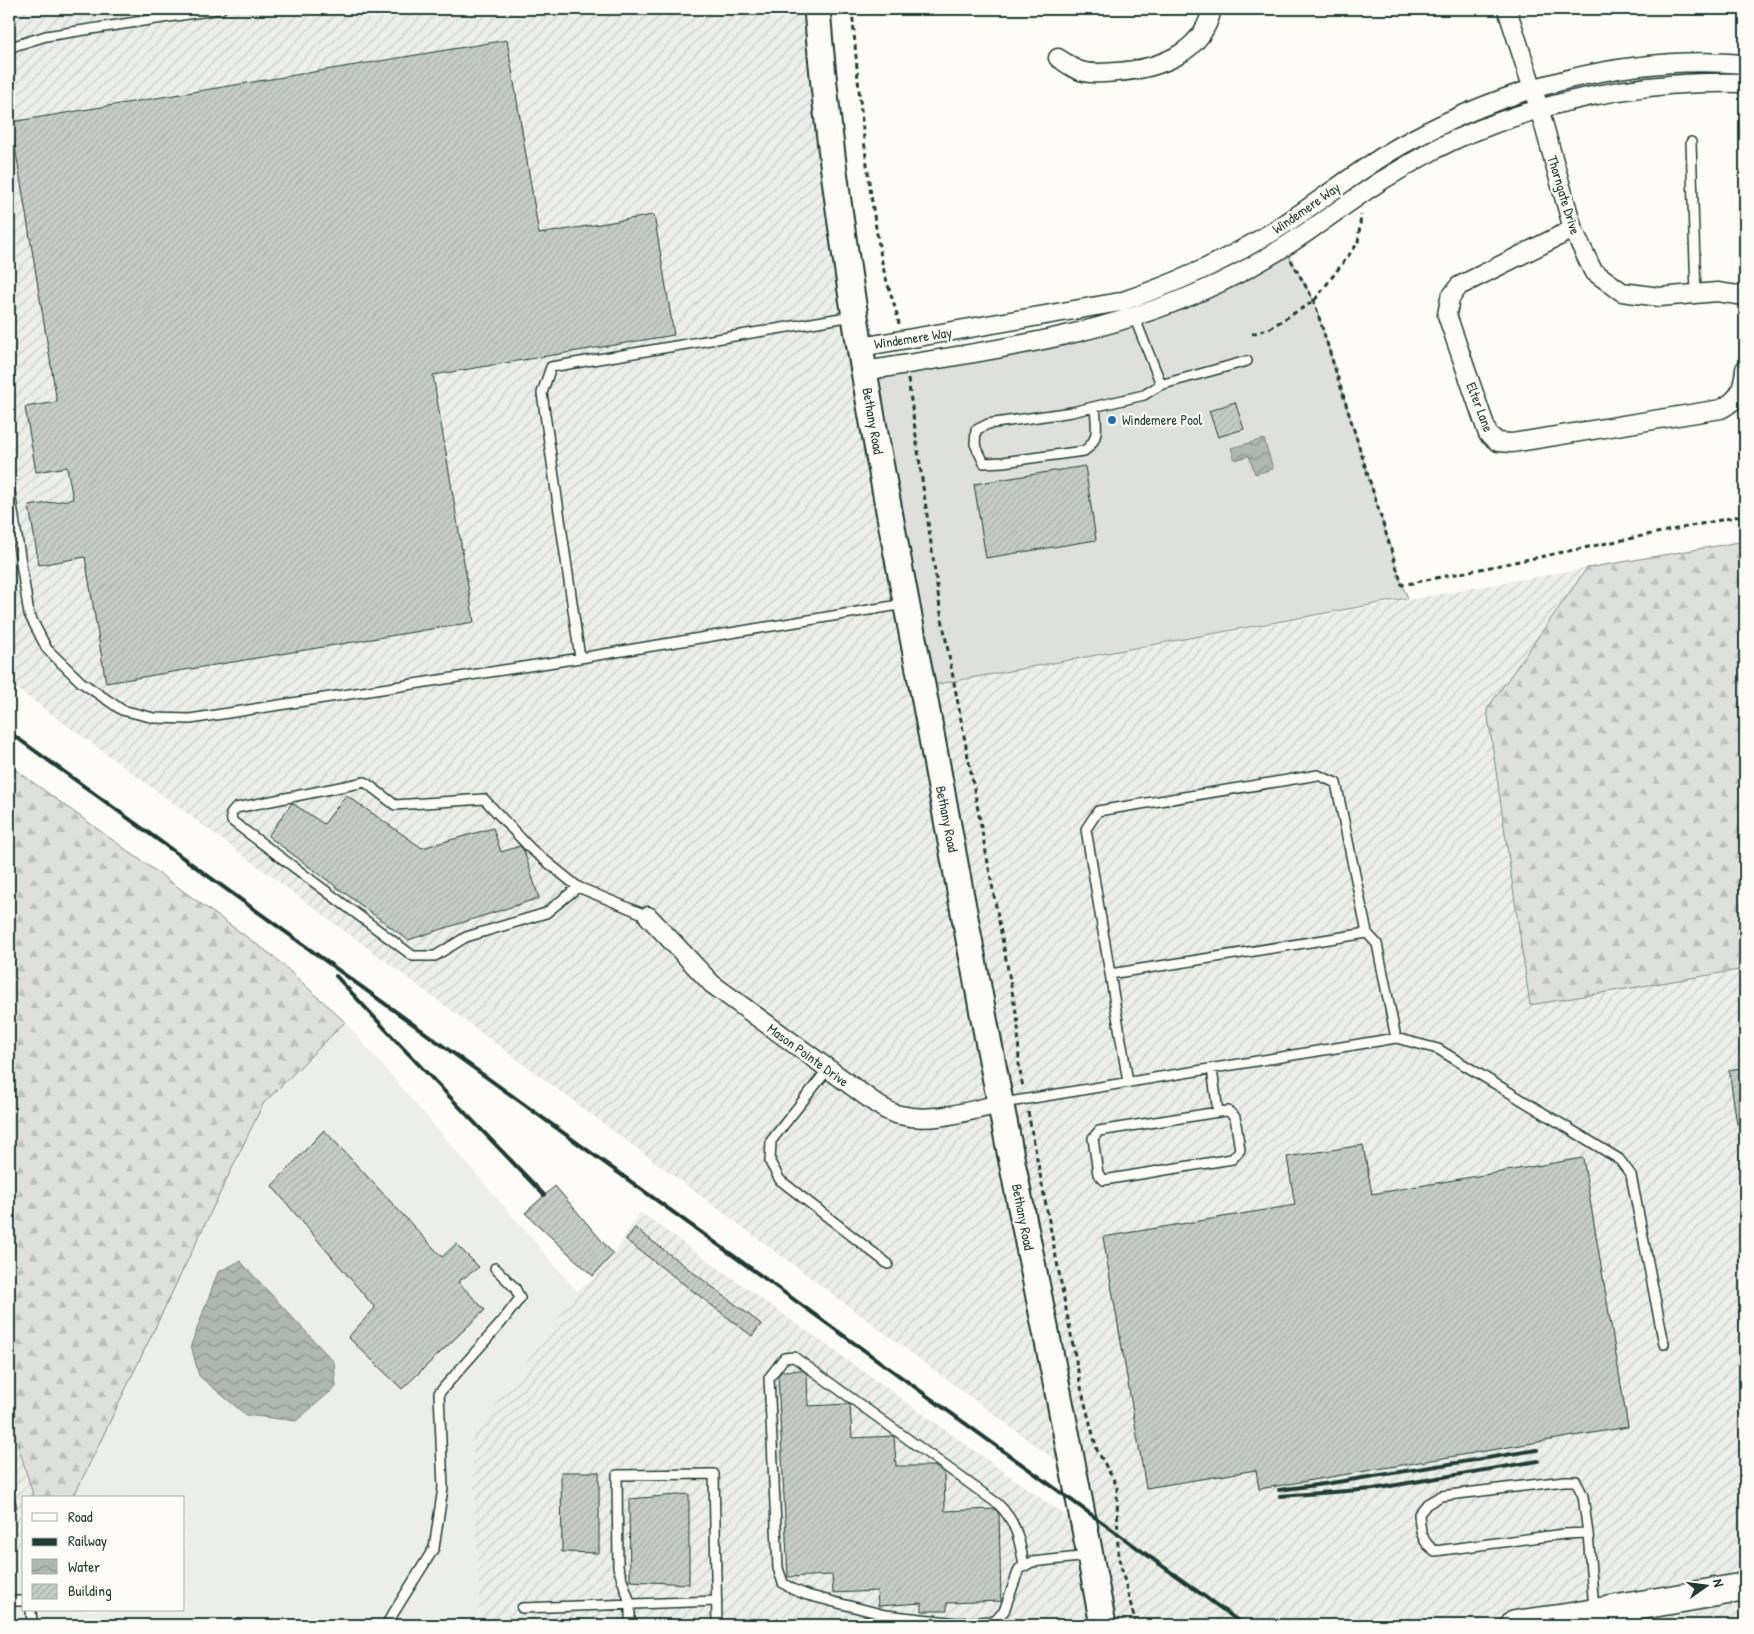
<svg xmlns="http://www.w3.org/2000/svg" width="1754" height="1634" viewBox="0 0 1754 1634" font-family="'Patrick Hand',sans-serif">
<defs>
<pattern id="industrial-furrows" width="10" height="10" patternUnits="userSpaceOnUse" patternTransform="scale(1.25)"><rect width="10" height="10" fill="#eceee9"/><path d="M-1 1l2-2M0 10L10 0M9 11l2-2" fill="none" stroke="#cacdc8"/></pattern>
<pattern id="forest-firs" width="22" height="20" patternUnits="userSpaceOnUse" patternTransform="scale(1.25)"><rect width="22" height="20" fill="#dde0db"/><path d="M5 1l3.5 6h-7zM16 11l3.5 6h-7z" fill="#bdc1bd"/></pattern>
<pattern id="water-waves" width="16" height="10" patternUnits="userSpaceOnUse" patternTransform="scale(1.25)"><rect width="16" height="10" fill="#aeb8b1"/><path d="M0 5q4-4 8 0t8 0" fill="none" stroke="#8d9791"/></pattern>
<pattern id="building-hatch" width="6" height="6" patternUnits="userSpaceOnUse" patternTransform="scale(1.25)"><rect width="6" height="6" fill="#c6cdc7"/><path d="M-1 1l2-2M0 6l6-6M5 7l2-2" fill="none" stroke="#aab1ac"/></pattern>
</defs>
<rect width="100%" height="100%" fill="#fdfcf7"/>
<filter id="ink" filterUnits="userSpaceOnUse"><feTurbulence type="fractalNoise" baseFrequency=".02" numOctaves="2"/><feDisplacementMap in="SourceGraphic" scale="10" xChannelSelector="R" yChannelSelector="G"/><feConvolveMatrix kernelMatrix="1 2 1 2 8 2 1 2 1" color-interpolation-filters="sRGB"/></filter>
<g filter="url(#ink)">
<path fill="#eceee9" d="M345,1022L577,1291L472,1437L480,1625H9V1554L24,1552V1610H184V1498H73L263,1104Z"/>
<path fill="url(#industrial-furrows)" d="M9,9H817L922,687L1587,568L1487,710L1530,1005L1745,969V1625H480L472,1437L577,1291L592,1280L620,1245L640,1212L1084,1529L1074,1474L161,794L9,683Z
M9,1415L34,1498H24V1552L9,1554Z"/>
<path fill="url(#forest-firs)" stroke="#7e8e88" d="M1745,541V969L1530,1005L1487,709L1587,568Z
M9,765L273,956L345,1022L263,1104L73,1498H34L9,1415Z"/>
<path fill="#dde0db" stroke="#7e8e88" d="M1284,247L1314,301L1402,585L1408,598L922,687L865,371L1132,317Z"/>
<path fill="url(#water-waves)" stroke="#75877f" d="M1264,439L1273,469L1255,474L1249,456L1235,460L1231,448Z
M240,1261L334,1362L336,1387L296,1421L246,1415L199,1376L191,1345L218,1272Z"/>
<path fill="url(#building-hatch)" stroke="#1f3d34" d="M507,40L539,234L654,215L674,335L433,375L474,622L106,683L85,557L39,565L29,506L73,499L67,467L36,472L25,407L57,402L11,122Z
M1235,402L1244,429L1218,437L1209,411Z
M1085,466L1096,540L986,558L974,484Z
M346,795L422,848L493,828L501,852L520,846L524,851L539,898L408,940L268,836L292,803L324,824Z
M1745,1067V1123L1737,1124L1729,1070Z
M324,1130L442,1257L456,1244L479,1267L458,1282L485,1310L402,1389L348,1337L375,1308L272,1186Z
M1363,1145L1372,1194L1583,1158L1628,1427L1259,1489L1256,1470L1146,1488L1103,1237L1295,1205L1287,1157Z
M555,1186L613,1254L593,1276L525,1213Z
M635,1228L761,1324L752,1336L626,1240Z
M802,1370L807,1374L808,1406L848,1404L850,1405L852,1438L894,1436L896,1466H934L944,1473L945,1511L995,1509L999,1514L1001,1601L947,1603V1611H922V1603L878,1606L877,1591L833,1593L832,1575L788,1577L778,1376L782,1371Z
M561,1472H599V1553L562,1552Z
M689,1494V1584L630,1581L629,1499Z"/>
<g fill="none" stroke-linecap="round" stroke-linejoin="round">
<g stroke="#1f3d34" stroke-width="12">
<path id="lane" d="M9,49L17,45L46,36L221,9
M1691,142L1696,294
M1160,385L1247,361
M1095,407C1096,425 1101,439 1084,451L1003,462L984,463L975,444L976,430L988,424L1072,412L1144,395L1160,385L1159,379L1133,314
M9,486L29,614L47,649L81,682L122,710L154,718L190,719L580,658L905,604
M580,658L542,393L551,367L853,316
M578,887L531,849L484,799L395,805L365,782L236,808L231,814L232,821L413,956H435L466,937L546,913L578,887L648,916
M1110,974L1367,933
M828,1069L771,1141L770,1162L780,1180L888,1264
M1212,1069L1218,1112L1099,1131L1093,1138L1098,1174L1104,1180L1232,1159L1240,1150L1235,1117L1228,1111L1218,1112
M1128,1082L1086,829L1098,811L1318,775L1336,783L1367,933L1377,944L1396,1038
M1003,1103L1396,1038L1438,1049L1619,1159L1631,1175L1664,1344
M9,1497L11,1506L9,1508
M1588,1533L1583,1496L1576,1481H1564L1441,1496L1427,1504L1419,1514C1420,1529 1421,1542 1435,1551L1564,1534L1588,1533L1594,1609
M9,1601H24
M522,1608L717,1601
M31,1610L32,1625
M995,1621L958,1623L885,1615L807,1595L792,1589L783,1583L778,1568L769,1378L784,1358L794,1357L998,1504C1017,1522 1020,1542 1024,1566
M992,1624L1004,1611L1019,1569L1032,1562L1089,1556
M386,1625L434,1548L443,1488L439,1393L501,1323L520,1298L515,1288L495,1268
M630,1625V1603L618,1567L617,1475L714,1474L717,1625"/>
</g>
<g stroke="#1f3d34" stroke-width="21">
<path id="street" d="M1507,9L1539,108L1573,229L1593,271L1622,292L1660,297L1717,292L1745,296
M1058,58C1065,62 1071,67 1078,70C1089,75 1105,73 1116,72C1158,69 1202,54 1212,9
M1573,229L1459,286L1450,298L1447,315L1488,434L1498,442L1512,443L1721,409C1740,399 1743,390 1745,369
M861,347L1120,302C1177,283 1223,262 1274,231C1317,204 1356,171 1400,146C1503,88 1626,54 1745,64
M865,371C979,352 1097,338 1204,290C1240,274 1275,254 1307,232C1332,215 1356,197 1381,181C1409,164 1438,146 1468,134C1557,97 1650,80 1745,83
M648,916L712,984L878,1105C885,1109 892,1114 900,1115C933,1123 968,1111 1000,1104"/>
</g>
<g stroke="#1f3d34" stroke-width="29">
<path id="secondary" d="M817,9C835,236 879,461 922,685C950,834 976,983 1006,1131C1038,1296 1073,1460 1103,1625"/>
</g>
<g stroke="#1f3d34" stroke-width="31">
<path id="primary" d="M1515,1625L1566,1618L1745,1587"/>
</g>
<path stroke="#1f3d34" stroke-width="3" stroke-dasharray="5 4" stroke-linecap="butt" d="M852,9C859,93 866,178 882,262C886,283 895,303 899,324
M1291,260L1314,301L1402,585L1745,515
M1252,334L1270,328L1314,301L1358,243L1361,215
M908,379L940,608L1018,1023L1019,1065L1023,1088
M1028,1112L1082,1392L1097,1450L1117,1486L1118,1555L1136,1625"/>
<use href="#lane" stroke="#fdfcf7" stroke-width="9"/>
<use href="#street" stroke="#fdfcf7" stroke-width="18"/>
<use href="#secondary" stroke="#fdfcf7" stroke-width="25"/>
<use href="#primary" stroke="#fdfcf7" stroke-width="28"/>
<path stroke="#1f3d34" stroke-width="4" d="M9,732L1244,1625
M336,976L401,1046L544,1195
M1279,1490L1331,1483L1537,1450
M1280,1496L1373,1489L1538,1461"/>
</g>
</g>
<circle fill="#1f6fb2" stroke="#fdfcf7" stroke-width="2" cx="1112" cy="420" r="5"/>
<g text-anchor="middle" stroke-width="4.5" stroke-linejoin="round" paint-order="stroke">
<g font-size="14" fill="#1f3d34" stroke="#fdfcf7">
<text transform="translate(1564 195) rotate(73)" y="5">Thorngate Drive</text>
<text transform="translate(1306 208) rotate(-35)" y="5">Windemere Way</text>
<text transform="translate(913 338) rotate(-9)" y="5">Windemere Way</text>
<text transform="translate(1480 407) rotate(69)" y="5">Elter Lane</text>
<text transform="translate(873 421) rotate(80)" y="5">Bethany Road</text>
<text transform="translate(947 819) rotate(79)" y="5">Bethany Road</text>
<text transform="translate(808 1055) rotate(36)" y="5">Mason Pointe Drive</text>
<text transform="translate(1023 1217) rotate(79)" y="5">Bethany Road</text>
</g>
<g font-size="14" fill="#1f3d34" stroke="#fdfcf7" text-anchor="start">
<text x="1122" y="425">Windemere Pool</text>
</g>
</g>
<rect width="1754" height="1634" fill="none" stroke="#fdfcf7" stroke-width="30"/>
<rect x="15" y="15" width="1724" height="1604" fill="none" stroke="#1f3d34" stroke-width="2" filter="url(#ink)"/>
<rect x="22" y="1496" width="162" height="115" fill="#fdfcf7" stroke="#a4b0a9"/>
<rect x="32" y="1513" width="25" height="8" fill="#fdfcf7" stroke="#a4b0a9"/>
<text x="68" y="1522" font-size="15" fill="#1f3d34">Road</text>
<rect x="32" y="1538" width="25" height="8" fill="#1f3d34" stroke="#a4b0a9"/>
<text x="68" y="1546" font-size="15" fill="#1f3d34">Railway</text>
<rect x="32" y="1559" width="25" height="15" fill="url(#water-waves)" stroke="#a4b0a9"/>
<text x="68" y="1572" font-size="15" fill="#1f3d34">Water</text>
<rect x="32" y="1584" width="25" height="15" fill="url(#building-hatch)" stroke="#a4b0a9"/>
<text x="68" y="1596" font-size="15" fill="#1f3d34">Building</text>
<g transform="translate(1706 1586) rotate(76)" stroke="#fdfcf7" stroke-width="4" paint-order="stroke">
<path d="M0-4L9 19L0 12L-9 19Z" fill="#1f3d34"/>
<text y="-8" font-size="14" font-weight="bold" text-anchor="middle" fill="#1f3d34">N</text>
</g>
</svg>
